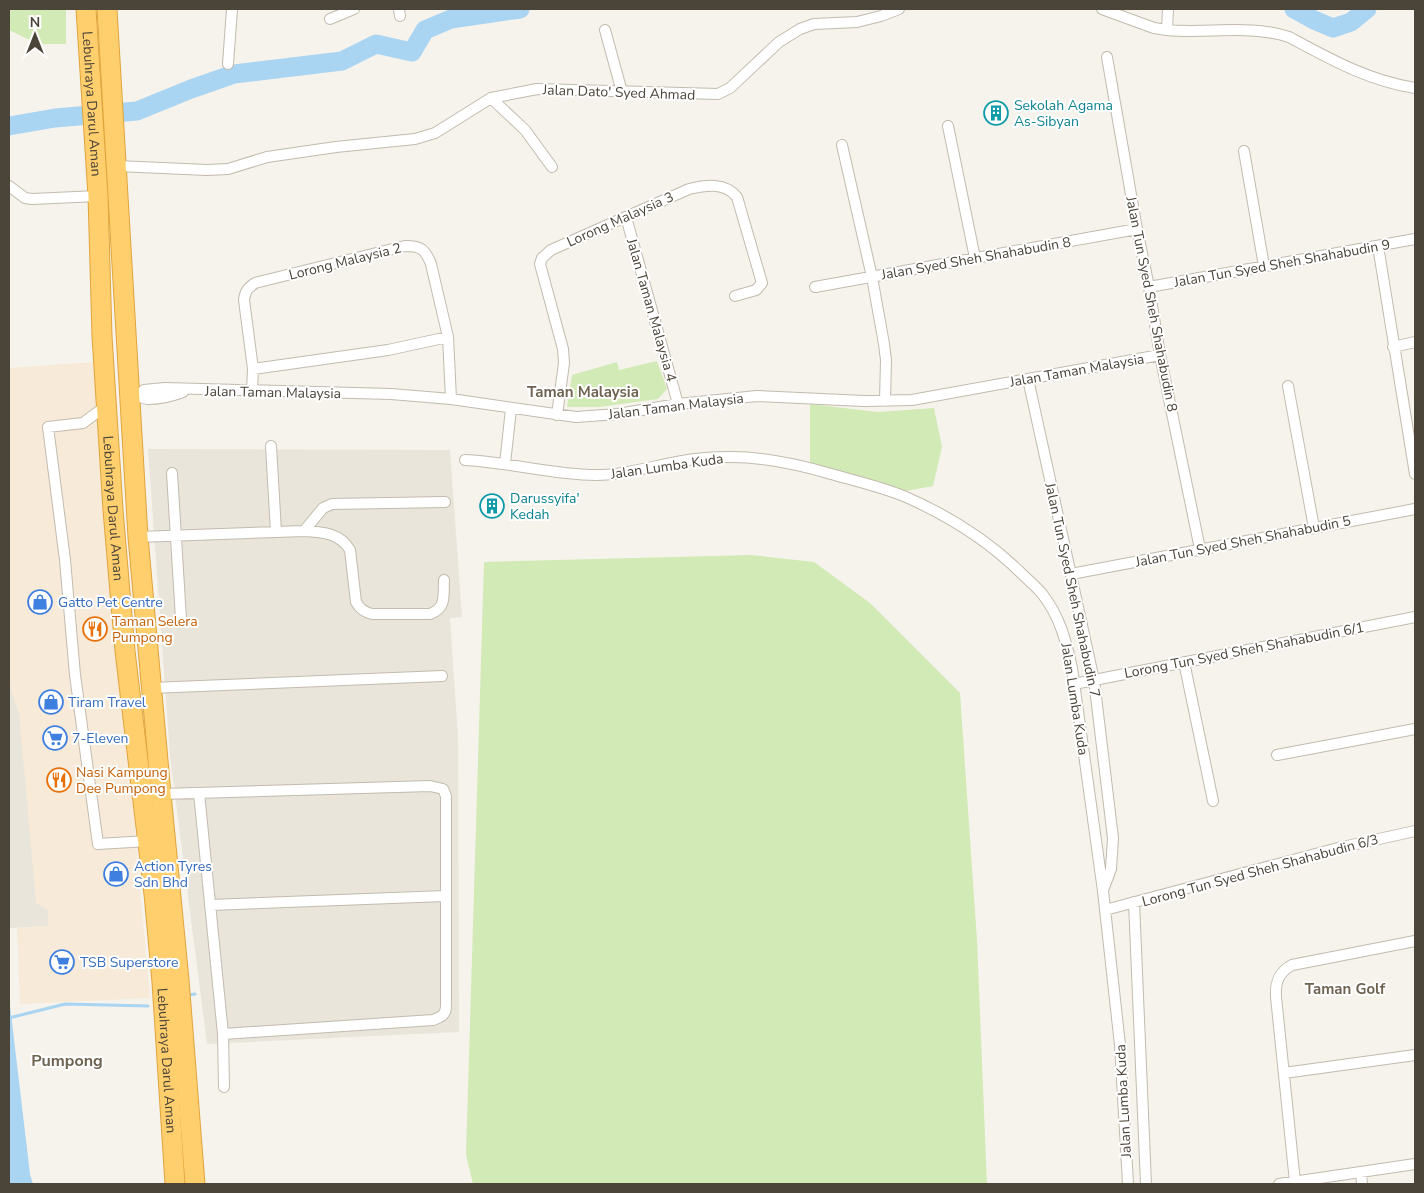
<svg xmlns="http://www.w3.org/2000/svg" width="1424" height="1193" viewBox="0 0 1424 1193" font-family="'Nunito Sans',sans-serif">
<rect width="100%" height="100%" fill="#f6f3ec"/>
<path fill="#eae5da" d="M148,449L450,450L462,617L450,618L458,736L459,1032L207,1044L170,756Z
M9,674L12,692L19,712L48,910V926L9,928Z"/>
<path fill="#f7ead8" d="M93,362L150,998L20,1004L17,928L48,926V910L36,903L19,712L12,692L9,674V368Z"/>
<path fill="#d2eab5" d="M9,9H66V44H38L9,30Z
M657,361L667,389L658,399L599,407H567L572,375L617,362L619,370Z
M810,404L878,412L934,408L942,447L933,486L906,491L857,476L810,465Z
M752,555L814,562L870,603L960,693L977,940L987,1184H473L466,1155L484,562Z"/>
<path fill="#a9d4f2" d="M9,997L30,1174L33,1184H9Z"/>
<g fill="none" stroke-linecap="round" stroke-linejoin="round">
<path stroke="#a9d4f2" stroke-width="3" d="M189,995L195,994
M9,1018L65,1004L148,1006"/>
<path stroke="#a9d4f2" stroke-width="19" d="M1294,9L1314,20L1333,28L1351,22L1367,9
M9,126L55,118L137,111L191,89L234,74L342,61L376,44L412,52L425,30L451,19L520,9"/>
<g stroke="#c2bbae" stroke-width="12">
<path id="street" d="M399,9L400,16
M1102,9L1154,28L1167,30C1208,34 1249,24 1289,37C1330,59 1369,81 1415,88
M330,19L354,9
M605,30L622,92
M1167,30L1168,9
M1107,57L1137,229L1149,287L1160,355L1200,549
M228,64L232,9
M491,98L525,130L552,167
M948,126L975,258
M842,145L872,277L884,344L886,360L885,401
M1244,151L1264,266
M117,166L207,170L228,169L267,157L336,147L415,139L435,133L491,98L537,89L718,94L730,88L779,42L800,29L814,24L857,22L881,16L899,9
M9,186L25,198L32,199L98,196
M626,217L678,404
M1378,246L1415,474
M815,287L1137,229
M1149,287L1415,239
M1393,347L1415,342
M253,369L388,350L448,337
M1028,379L1094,680L1113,838L1111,869L1103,890
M1288,386L1314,528
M252,391L253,369L244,300C245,291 248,288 255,283L405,246C421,246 425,249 431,264L448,337L451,399
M132,395C138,395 142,399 148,399C160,399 172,396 183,392
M138,395L144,390L165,388L391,394L451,399L576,417L618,414L678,404L757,396L864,401L912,400L1160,355
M107,405L83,423L48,427L65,560L75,675L98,844L148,841
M557,415L564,363L563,349L540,264L542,258L551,250L689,189C706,185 725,182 737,197L762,283L756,290L735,296
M271,446L276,532
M465,460C509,462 552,475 596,475C625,475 653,466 682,461C698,458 715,457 731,457C765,457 797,464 831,474C856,481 882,487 906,497C949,516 989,541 1022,574C1029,581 1037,587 1043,595C1060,617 1066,641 1072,668L1103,891L1120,1045L1128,1184
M505,464L511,409
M172,473L181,619
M304,531L323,508L332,504L445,502
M138,537L304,531C323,532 340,533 350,550L356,602C360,609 364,612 372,614H430C447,608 443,595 444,580
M1071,574L1415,509
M1184,662L1213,801
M1074,684L1415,617
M151,688L442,676
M1277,755L1415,729
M199,793L223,1034L224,1087
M161,794L430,786L443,789L446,796V1006C446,1015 441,1017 433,1020L223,1034
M1134,902L1146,1184
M210,905L445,896
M1105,910L1338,848L1415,831
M1284,1073L1415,1055
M1361,1172L1362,1184
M1295,1182L1276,997C1275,982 1279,972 1292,965L1415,941
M1279,1184L1415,1164"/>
</g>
<g stroke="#e0a43c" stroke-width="21">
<g id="highway">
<path id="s1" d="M86,9L98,196L102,336L113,510L125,651L154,894L162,982L175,1184"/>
<path d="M107,9L138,537L161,794L179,980L195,1184"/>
</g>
</g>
<use href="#street" stroke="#fff" stroke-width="10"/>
<use href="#highway" stroke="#ffcf6e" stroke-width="19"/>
</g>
<defs>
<g id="building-ring" transform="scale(1.25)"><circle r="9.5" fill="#fff" stroke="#0f9aa8" stroke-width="1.5"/><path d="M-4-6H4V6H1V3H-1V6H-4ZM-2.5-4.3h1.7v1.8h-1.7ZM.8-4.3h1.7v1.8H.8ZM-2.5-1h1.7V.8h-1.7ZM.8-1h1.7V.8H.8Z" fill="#0f9aa8"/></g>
<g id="shop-ring" transform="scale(1.25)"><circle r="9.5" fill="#fff" stroke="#3f7fe0" stroke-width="1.5"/><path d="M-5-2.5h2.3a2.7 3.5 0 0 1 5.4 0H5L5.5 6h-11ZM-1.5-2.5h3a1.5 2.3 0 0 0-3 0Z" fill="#3f7fe0"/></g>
<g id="restaurant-ring" transform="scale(1.25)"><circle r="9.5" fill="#fff" stroke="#e8710a" stroke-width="1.5"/><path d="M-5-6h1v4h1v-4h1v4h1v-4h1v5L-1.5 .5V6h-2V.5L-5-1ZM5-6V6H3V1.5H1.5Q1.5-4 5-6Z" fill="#e8710a"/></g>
<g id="supermarket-ring" transform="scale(1.25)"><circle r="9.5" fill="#fff" stroke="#3f7fe0" stroke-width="1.5"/><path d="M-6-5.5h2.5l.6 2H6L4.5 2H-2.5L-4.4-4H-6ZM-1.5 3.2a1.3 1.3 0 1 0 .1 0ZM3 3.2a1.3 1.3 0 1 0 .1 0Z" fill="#3f7fe0"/></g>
</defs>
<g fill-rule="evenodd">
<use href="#building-ring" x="996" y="113"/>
<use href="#building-ring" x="492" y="506"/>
<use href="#shop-ring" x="40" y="602"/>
<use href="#restaurant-ring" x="95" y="629"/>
<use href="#shop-ring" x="51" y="702"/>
<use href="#supermarket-ring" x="55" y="738"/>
<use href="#restaurant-ring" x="59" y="780"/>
<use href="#shop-ring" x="116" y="874"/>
<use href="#supermarket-ring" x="62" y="962"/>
</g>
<g text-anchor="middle" stroke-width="4" stroke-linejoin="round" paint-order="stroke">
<g font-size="14" fill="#4b4439" stroke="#fff">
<text transform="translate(619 92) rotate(2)" y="5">Jalan Dato' Syed Ahmad</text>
<text dy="5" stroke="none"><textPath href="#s1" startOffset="95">Lebuhraya Darul Aman</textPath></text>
<text transform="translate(620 219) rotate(-24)" y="5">Lorong Malaysia 3</text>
<text transform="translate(976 258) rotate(-10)" y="5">Jalan Syed Sheh Shahabudin 8</text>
<text transform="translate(345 261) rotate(-14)" y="5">Lorong Malaysia 2</text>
<text transform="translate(1282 263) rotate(-10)" y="5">Jalan Tun Syed Sheh Shahabudin 9</text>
<text transform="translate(1152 304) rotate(79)" y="5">Jalan Tun Syed Sheh Shahabudin 8</text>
<text transform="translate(652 310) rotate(74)" y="5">Jalan Taman Malaysia 4</text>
<text transform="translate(1077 370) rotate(-10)" y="5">Jalan Taman Malaysia</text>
<text transform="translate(273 392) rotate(1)" y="5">Jalan Taman Malaysia</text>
<text transform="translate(676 406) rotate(-7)" y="5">Jalan Taman Malaysia</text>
<text transform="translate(667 466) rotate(-8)" y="5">Jalan Lumba Kuda</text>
<text dy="5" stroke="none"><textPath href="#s1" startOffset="500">Lebuhraya Darul Aman</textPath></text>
<text transform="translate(1243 541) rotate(-11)" y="5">Jalan Tun Syed Sheh Shahabudin 5</text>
<text transform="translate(1073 590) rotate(78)" y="5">Jalan Tun Syed Sheh Shahabudin 7</text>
<text transform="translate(1244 650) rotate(-11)" y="5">Lorong Tun Syed Sheh Shahabudin 6/1</text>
<text transform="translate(1075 699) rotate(81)" y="5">Jalan Lumba Kuda</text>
<text transform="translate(1260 870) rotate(-15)" y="5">Lorong Tun Syed Sheh Shahabudin 6/3</text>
<text dy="5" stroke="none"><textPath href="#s1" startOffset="1055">Lebuhraya Darul Aman</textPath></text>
<text transform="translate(1123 1101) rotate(-93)" y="5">Jalan Lumba Kuda</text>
</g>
<g font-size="14" fill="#0d838f" stroke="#fff" text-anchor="start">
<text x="1014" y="110">Sekolah Agama<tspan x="1014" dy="16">As-Sibyan</tspan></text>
<text x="510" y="503">Darussyifa'<tspan x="510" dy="16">Kedah</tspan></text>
</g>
<g font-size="14" fill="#366cbe" stroke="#fff" text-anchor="start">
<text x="58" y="607">Gatto Pet Centre</text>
<text x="68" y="707">Tiram Travel</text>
<text x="72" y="743">7-Eleven</text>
<text x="134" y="871">Action Tyres<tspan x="134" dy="16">Sdn Bhd</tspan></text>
<text x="80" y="967">TSB Superstore</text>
</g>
<g font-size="14" fill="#c56008" stroke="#fff" text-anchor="start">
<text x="112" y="626">Taman Selera<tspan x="112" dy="16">Pumpong</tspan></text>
<text x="76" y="777">Nasi Kampung<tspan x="76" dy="16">Dee Pumpong</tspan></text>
</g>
<g font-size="15" font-weight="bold" fill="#6e6250" stroke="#fff">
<text x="583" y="397">Taman Malaysia</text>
<text x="1345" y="994">Taman Golf</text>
</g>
<g font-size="16" font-weight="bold" fill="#6e6250" stroke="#fff">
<text x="67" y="1066">Pumpong</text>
</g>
</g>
<rect width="1424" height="1193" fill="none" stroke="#4b4439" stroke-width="20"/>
<g transform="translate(35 35)" stroke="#ffffff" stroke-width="4" paint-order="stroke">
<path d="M0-4L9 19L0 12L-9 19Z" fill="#4b4439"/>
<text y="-8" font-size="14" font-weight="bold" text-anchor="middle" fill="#4b4439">N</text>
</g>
</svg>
